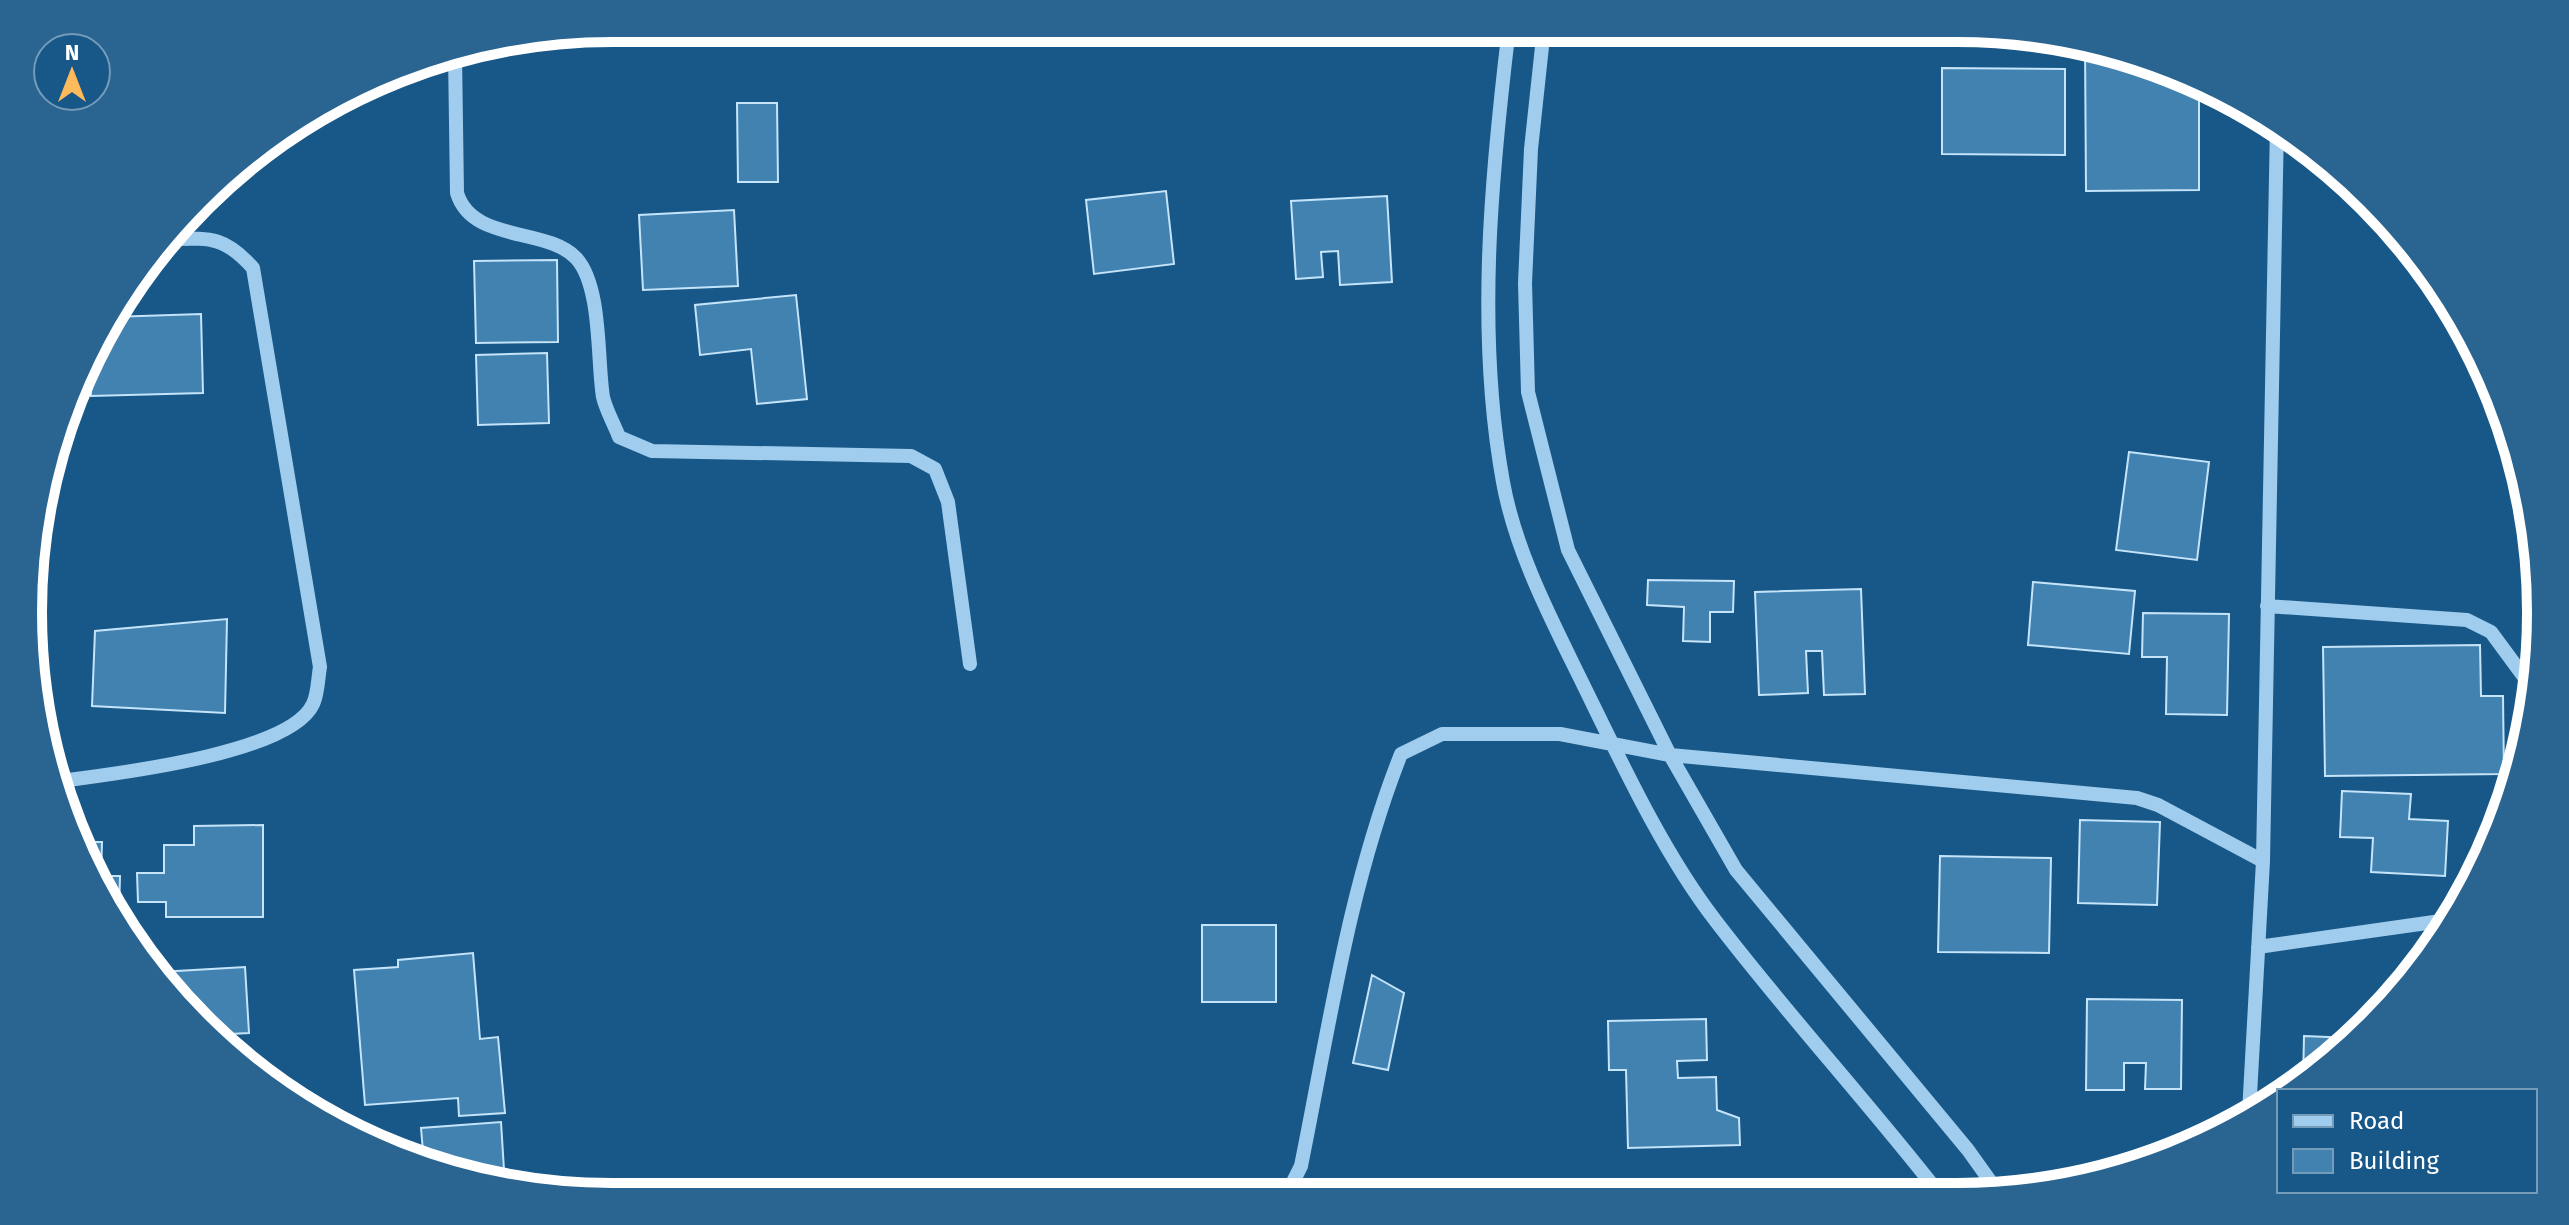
<svg xmlns="http://www.w3.org/2000/svg" width="2569" height="1225" viewBox="0 0 2569 1225" font-family="'Fira Sans',sans-serif">
<rect width="100%" height="100%" fill="#185888"/>
<path fill="#4182b1" stroke="#c5e4fa" stroke-width="2" d="M2085,44L2181,73L2199,82V190L2086,191Z
M1942,68L2065,69V155L1942,154Z
M737,103H777L778,182H738Z
M1166,191L1174,264L1094,274L1086,200Z
M1387,196L1392,282L1340,285L1338,251L1321,252L1323,277L1296,279L1291,201Z
M734,210L738,286L643,290L639,215Z
M557,260L558,342L476,343L474,261Z
M796,295L807,399L757,404L751,349L700,355L695,305Z
M201,314L203,393L91,396L90,356L111,317Z
M547,353L549,423L478,425L476,355Z
M2129,452L2209,462L2197,560L2116,550Z
M1648,580L1734,581L1733,612H1710V642L1683,641L1684,607L1647,605Z
M2033,582L2135,591L2129,654L2028,645Z
M1861,589L1865,694L1824,695L1822,651H1806L1808,693L1759,695L1755,592Z
M2143,613L2229,614L2227,715L2166,714L2167,657H2142Z
M227,619L225,713L92,706L95,631Z
M2480,645L2481,696H2503L2504,774L2325,776L2323,647Z
M46,673L37,702L33,676Z
M2342,791L2411,794L2409,819L2448,821L2445,876L2371,872L2373,838L2340,837Z
M2080,820L2160,822L2157,905L2078,903Z
M263,825V917H166V902H138L137,873H164V845H194V826Z
M79,842H102L101,876H120L119,914L88,871Z
M1940,856L2051,858L2049,953L1938,952Z
M1202,925H1276V1002H1202Z
M473,953L480,1039L498,1037L505,1113L459,1116L458,1098L365,1105L354,970L398,967V960Z
M245,967L249,1033L211,1035L200,1026L160,972Z
M1372,975L1404,993L1388,1070L1353,1063Z
M2087,999L2182,1000L2181,1089H2145L2146,1063H2124V1090H2086Z
M1706,1019L1707,1060L1677,1061L1678,1078L1716,1077L1717,1110L1739,1118L1740,1145L1628,1148L1626,1070H1609L1608,1021Z
M2304,1036L2351,1038L2303,1082Z
M501,1122L505,1186L424,1163L421,1128Z"/>
<g fill="none" stroke-linecap="round" stroke-linejoin="round">
<path stroke="#a0cded" stroke-width="14" d="M1509,28C1491,177 1476,333 1503,482C1515,549 1549,615 1579,676C1618,755 1661,850 1715,920C1786,1013 1866,1100 1938,1192
M1544,28L1531,149L1525,283L1528,392L1568,550L1670,755L1736,870L1968,1150L1998,1192
M455,54L457,193C472,243 547,227 576,258C602,286 597,360 603,397C606,410 614,424 619,437L652,451L911,456L935,469L948,502L970,664
M2267,606L2467,620L2491,632L2533,689
M61,781C113,774 290,754 313,704C318,694 318,678 320,667L253,268C225,237 212,238 172,239
M2258,947L2448,920
M2249,1113L2263,861L2277,124
M1278,1195L1292,1184L1301,1166C1329,1028 1349,885 1401,754L1442,734H1560L1670,755L2137,798L2158,805L2263,861"/>
</g>
<path d="M0 0H2569V1225H0ZM612 42H1957A570 570 0 0 1 2527 612V613A570 570 0 0 1 1957 1183H612A570 570 0 0 1 42 613V612A570 570 0 0 1 612 42Z" fill="#2a6592" fill-rule="evenodd"/>
<path fill="none" stroke="#fff" stroke-width="10" d="M612 42H1957A570 570 0 0 1 2527 612V613A570 570 0 0 1 1957 1183H612A570 570 0 0 1 42 613V612A570 570 0 0 1 612 42Z"/>
<rect x="2277" y="1089" width="260" height="104" fill="#185888" stroke="#749bb8" stroke-width="2"/>
<rect x="2293" y="1115" width="40" height="12" fill="#a0cded" stroke="#749bb8" stroke-width="2"/>
<text x="2349" y="1129" font-size="24" fill="#ffffff">Road</text>
<rect x="2293" y="1149" width="40" height="24" fill="#4182b1" stroke="#749bb8" stroke-width="2"/>
<text x="2349" y="1169" font-size="24" fill="#ffffff">Building</text>
<g transform="translate(72 72)"><circle r="38" fill="#185888" stroke="#749bb8" stroke-width="2"/>
<path d="M0-6L14 30L0 20L-14 30Z" fill="#ffba5c"/>
<text y="-12" font-size="22" font-weight="bold" text-anchor="middle" fill="#ffffff">N</text>
</g>
</svg>
